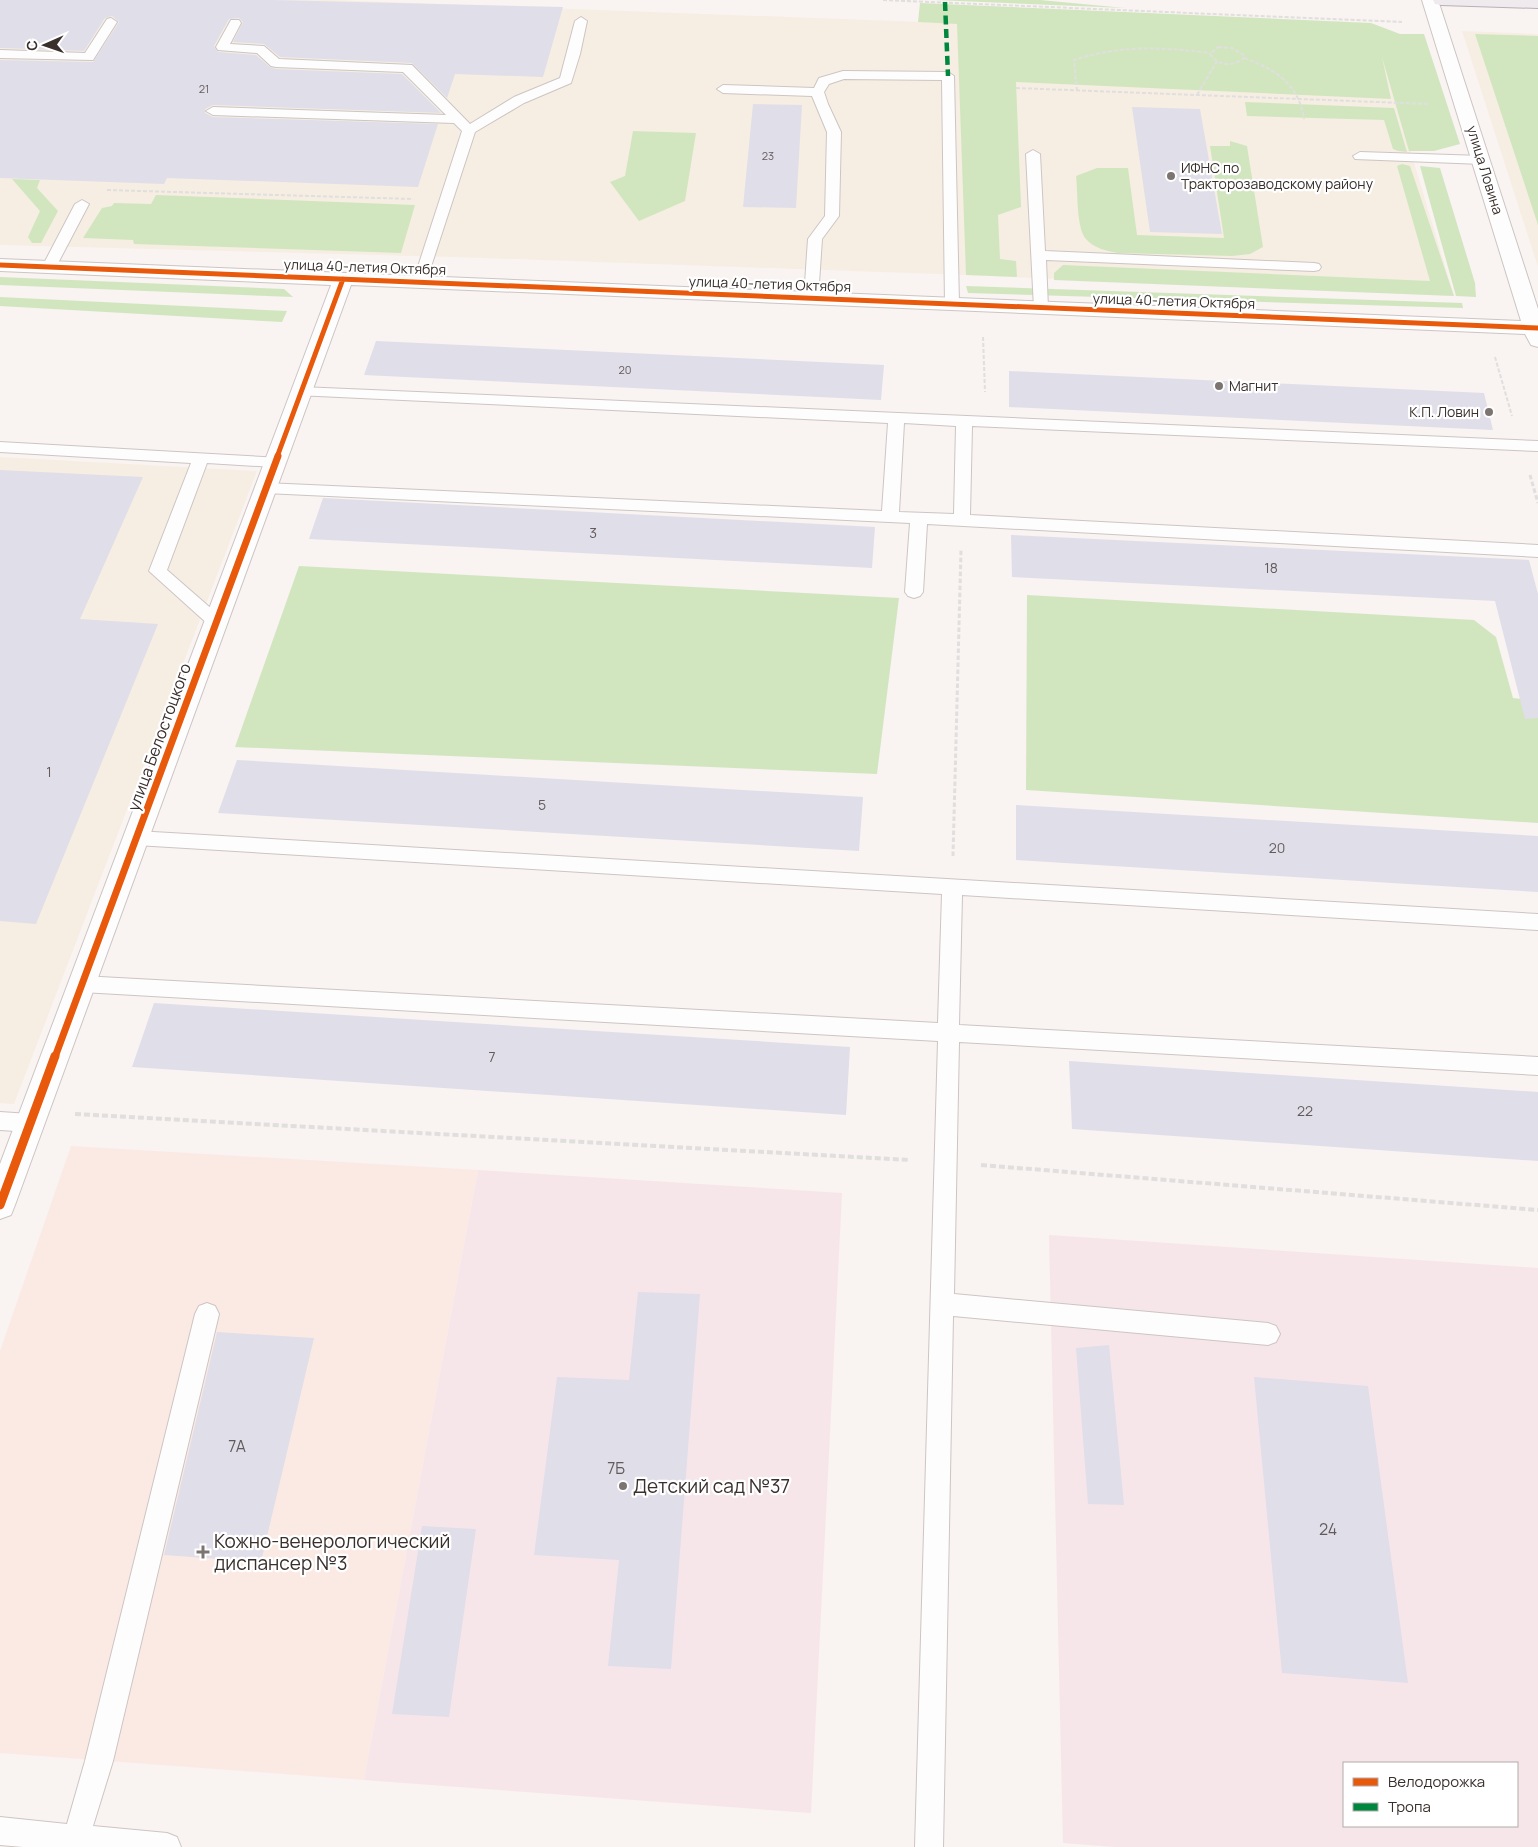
<svg xmlns="http://www.w3.org/2000/svg" width="1538" height="1847" viewBox="0 0 1538 1847" font-family="Manrope,sans-serif">
<rect width="100%" height="100%" fill="#f9f3f2"/>
<path fill="#f6eee2" d="M0,0H331L1377,39L1454,296L966,275L455,257L0,245Z
M1462,31L1538,34V267Z
M0,457L257,471L14,1104L0,1103Z"/>
<path fill="#fbeae4" d="M71,1146L478,1170L364,1780L0,1753V1351Z"/>
<path fill="#f7e6e9" fill-rule="evenodd" d="M478,1170L842,1193L811,1813L364,1780Z
M1049,1235L1538,1268V1847H1115L1063,1843ZM1344,1763H1517V1826H1344Z"/>
<path fill="#d1e6bf" d="M935,0H1040L1125,8Z
M920,3L1371,23L1400,34H1424L1460,144L1434,151H1409L1382,57L1391,99L1016,82L1021,207L998,215L1000,259L1016,261L1017,277L966,275L957,24L918,22Z
M1475,34L1538,36V225Z
M1245,102L1394,108L1407,152L1398,151L1393,149L1384,120L1247,116Z
M633,131L696,133L685,201L639,221L610,182L625,176Z
M1230,141L1247,146L1263,247L1250,254L1232,256L1118,253C1107,251 1093,248 1086,239C1076,228 1078,191 1076,176L1097,168H1128L1137,235L1224,238L1210,146H1230Z
M1402,164L1410,166L1454,296L1054,280V273L1063,265L1430,281L1397,166Z
M1420,166L1440,168L1475,283L1476,297L1456,296Z
M12,179L40,180L37,188L58,211L41,243H32L28,237L40,211Z
M156,195L415,205L401,253L134,244L133,240L83,238L102,208L112,206L114,203L151,204Z
M0,277L284,289L293,297L0,285Z
M966,286L1462,303L1463,308L968,293Z
M0,297L287,311L282,322L0,306Z
M299,566L899,598L877,774L235,747Z
M1027,595L1474,620L1496,637L1513,698L1538,701V823L1026,790Z"/>
<path fill="#e0dee9" d="M0,0H273L563,7L543,77L455,74L447,98L412,63L280,57L264,44L233,42L243,22L239,18L229,19L214,46L218,52L256,55L270,67L276,69L402,74L441,113L213,105L205,109V113L213,117L438,124L418,187L167,178L164,184L0,178V60L93,62L119,22L112,16L105,18L84,51L0,48Z
M753,104L802,105L796,208L743,207Z
M1132,107L1200,109L1222,234L1150,232Z
M376,341L884,365L881,400L364,375Z
M1009,371L1484,393L1493,430L1009,407Z
M0,470L143,477L80,619L158,624L36,924L0,921Z
M323,498L875,527L872,568L309,539Z
M1011,535L1529,560L1538,594V718L1525,719L1495,601L1012,577Z
M237,760L863,797L859,851L218,813Z
M1016,805L1538,836V892L1016,860Z
M154,1003L850,1047L846,1115L132,1067Z
M1069,1061L1538,1092V1161L1072,1129Z
M638,1292L700,1294L671,1669L608,1666L619,1560L534,1555L557,1377L629,1380Z
M217,1332L314,1338L261,1562L164,1555Z
M1109,1345L1124,1505L1088,1504L1076,1348Z
M1254,1377L1368,1386L1408,1683L1282,1673Z
M422,1526L476,1529L449,1717L392,1714Z"/>
<g fill="none" stroke-linecap="round" stroke-linejoin="round">
<g stroke="#ccc5c3" stroke-width="2">
<path id="service" d="M581,17L587,21L580,54L571,83L524,103L475,132L425,285H415L413,282L462,131L454,123L213,115L206,111L213,107L446,115L403,72L276,67L271,66L257,53L218,50L216,47L231,20H239L241,23L230,44L264,46L279,59L412,65L470,124L514,97L560,78L575,21Z
M111,18L117,22L93,60L0,58V50L85,53L107,19Z
M843,71L948,72L954,76L959,304L957,307H947L945,304L942,80L844,79L829,84L824,92L828,104L841,132L839,216L822,239L818,298L816,301H806L804,298L808,239L825,216L827,132L812,96L723,93L717,89L723,85L814,88L819,78Z
M1033,150L1040,154L1045,251L1314,263L1319,264L1321,267L1319,270L1314,271L1046,260L1048,308L1046,311H1036L1034,308L1026,154Z
M1360,152L1482,156L1489,160L1482,164L1355,159L1353,156Z
M82,200L89,204L56,267L54,270H44L42,267L75,204Z
M301,387L1538,441V451L972,426L970,515L1538,545V557L927,524L923,592L920,596L914,598L908,596L905,592L910,523L265,493L259,492L257,488L259,484L265,483L882,511L888,423L296,395L293,392L296,389ZM904,423L956,426L954,514L899,512Z
M0,442L281,458L283,462L281,466L275,467L207,463L167,570L222,618L225,622L222,626L216,628L210,626L149,571L191,463L0,452Z
M136,831L1538,914V930L962,895L959,1025L1538,1057V1075L959,1042L954,1294L1268,1323L1276,1326L1280,1334L1276,1342L1268,1345L953,1316L943,1847H915L938,1041L82,992L75,990L72,984L75,978L82,976L938,1023L942,894L136,845L129,843L126,838L129,833Z
M0,1112L30,1114L38,1116L41,1123L38,1130L30,1132L0,1130Z
M207,1303L215,1306L219,1314L113,1761L93,1826L167,1833L177,1837L181,1847H23L0,1845V1817L67,1824L85,1761L195,1314L199,1306Z"/>
</g>
<g stroke="#ccc5c3" stroke-width="2">
<path id="tertiary" d="M1422,0H1438L1538,309V347L1531,345L1525,334L351,285L15,1205L11,1215L0,1219V1164L331,285L0,271V259L1521,321Z"/>
</g>
<g stroke="#baafb6" stroke-width="2">
<path id="primary" d="M1433,0H1538V8L1441,5L1435,4Z"/>
</g>
<path stroke="#e0dfde" stroke-width="2" stroke-dasharray="4 2" stroke-linecap="butt" d="M883,0L1402,22
M1218,47L1232,48L1244,55V58C1233,67 1218,66 1210,54Z
M1244,58C1275,69 1299,84 1304,119
M1016,88L1429,104
M1077,91L1074,60C1119,45 1163,47 1210,53
M1197,95L1217,61
M107,190L413,199
M983,337L985,392
M1495,357L1512,416"/>
<path stroke="#e0dfde" stroke-width="3" stroke-dasharray="4.5 2.5" stroke-linecap="butt" d="M1530,475L1538,503
M953,856L961,550"/>
<path stroke="#e0dfde" stroke-width="4" stroke-dasharray="6 3" stroke-linecap="butt" d="M75,1114L910,1160
M981,1165L1538,1210"/>
<use href="#service" fill="#fefdfd" fill-rule="evenodd"/>
<use href="#tertiary" fill="#fefdfd" fill-rule="evenodd"/>
<use href="#primary" fill="#eeeaed" fill-rule="evenodd"/>
<path stroke="#00873e" stroke-width="4.5" stroke-dasharray="9 4.5" stroke-linecap="butt" d="M945,2L948,76"/>
<g stroke="#fff" stroke-width="7">
<path id="cycleway-far2" d="M0,265L1538,328
M277,457L343,279"/>
</g>
<g stroke="#fff" stroke-width="10">
<path id="cycleway-far1" d="M55,1057L278,456"/>
</g>
<g stroke="#fff" stroke-width="12">
<path id="cycleway" d="M0,1205L55,1056"/>
</g>
<use href="#cycleway-far2" stroke="#e8590c" stroke-width="5"/>
<use href="#cycleway-far1" stroke="#e8590c" stroke-width="7"/>
<use href="#cycleway" stroke="#e8590c" stroke-width="9"/>
</g>
<g fill="#7c7471" stroke="#fff" stroke-width="2">
<circle cx="1171" cy="176" r="5"/>
<circle cx="1219" cy="386" r="5"/>
<circle cx="1489" cy="412" r="5"/>
<circle cx="623" cy="1486" r="5"/>
<path d="M200.5 1544.5h5v5h5v5h-5v5h-5v-5h-5v-5h5z"/>
</g>
<g text-anchor="middle" stroke-width="4.5" stroke-linejoin="round" paint-order="stroke">
<g font-size="11" fill="#635b5b">
<text x="204" y="93">21</text>
<text x="768" y="160">23</text>
<text x="625" y="374">20</text>
</g>
<g font-size="14" fill="#392f2c" stroke="#fff" text-anchor="start">
<text x="1181" y="173">ИФНС по<tspan x="1181" dy="16">Тракторозаводскому району</tspan></text>
<text x="1229" y="391">Магнит</text>
<text x="1479" y="417" text-anchor="end">К.П. Ловин</text>
</g>
<g font-size="14" fill="#392f2c" stroke="#fff">
<text transform="translate(1485 170) rotate(73)" y="5">улица Ловина</text>
<text transform="translate(365 267) rotate(2)" y="5">улица 40-летия Октября</text>
<text transform="translate(770 284) rotate(2)" y="5">улица 40-летия Октября</text>
<text transform="translate(1174 301) rotate(2)" y="5">улица 40-летия Октября</text>
</g>
<g font-size="14" fill="#635b5b">
<text x="593" y="538">3</text>
<text x="1271" y="573">18</text>
<text x="49" y="777">1</text>
<text x="542" y="810">5</text>
<text x="1277" y="853">20</text>
<text x="492" y="1062">7</text>
<text x="1305" y="1116">22</text>
</g>
<g font-size="16" fill="#392f2c" stroke="#fff">
<text transform="translate(159 737) rotate(-70)" y="6">улица Белостоцкого</text>
</g>
<g font-size="16" fill="#635b5b">
<text x="237" y="1452">7А</text>
<text x="616" y="1474">7Б</text>
<text x="1328" y="1535">24</text>
</g>
<g font-size="19" fill="#392f2c" stroke="#fff" text-anchor="start">
<text x="633" y="1493">Детский сад №37</text>
<text x="214" y="1548">Кожно-венерологический<tspan x="214" dy="22">диспансер №3</tspan></text>
</g>
</g>
<rect x="1343" y="1762" width="175" height="65" fill="#ffffff" stroke="#b0acab"/>
<rect x="1353" y="1778" width="25" height="8" fill="#e8590c" stroke="#b0acab"/>
<text x="1388" y="1787" font-size="15" fill="#392f2c">Велодорожка</text>
<rect x="1353" y="1803" width="25" height="8" fill="#00873e" stroke="#b0acab"/>
<text x="1388" y="1812" font-size="15" fill="#392f2c">Тропа</text>
<g transform="translate(45 45) rotate(268)" stroke="#ffffff" stroke-width="4" paint-order="stroke">
<path d="M0-4L9 19L0 12L-9 19Z" fill="#392f2c"/>
<text y="-8" font-size="14" font-weight="bold" text-anchor="middle" fill="#392f2c">С</text>
</g>
</svg>
